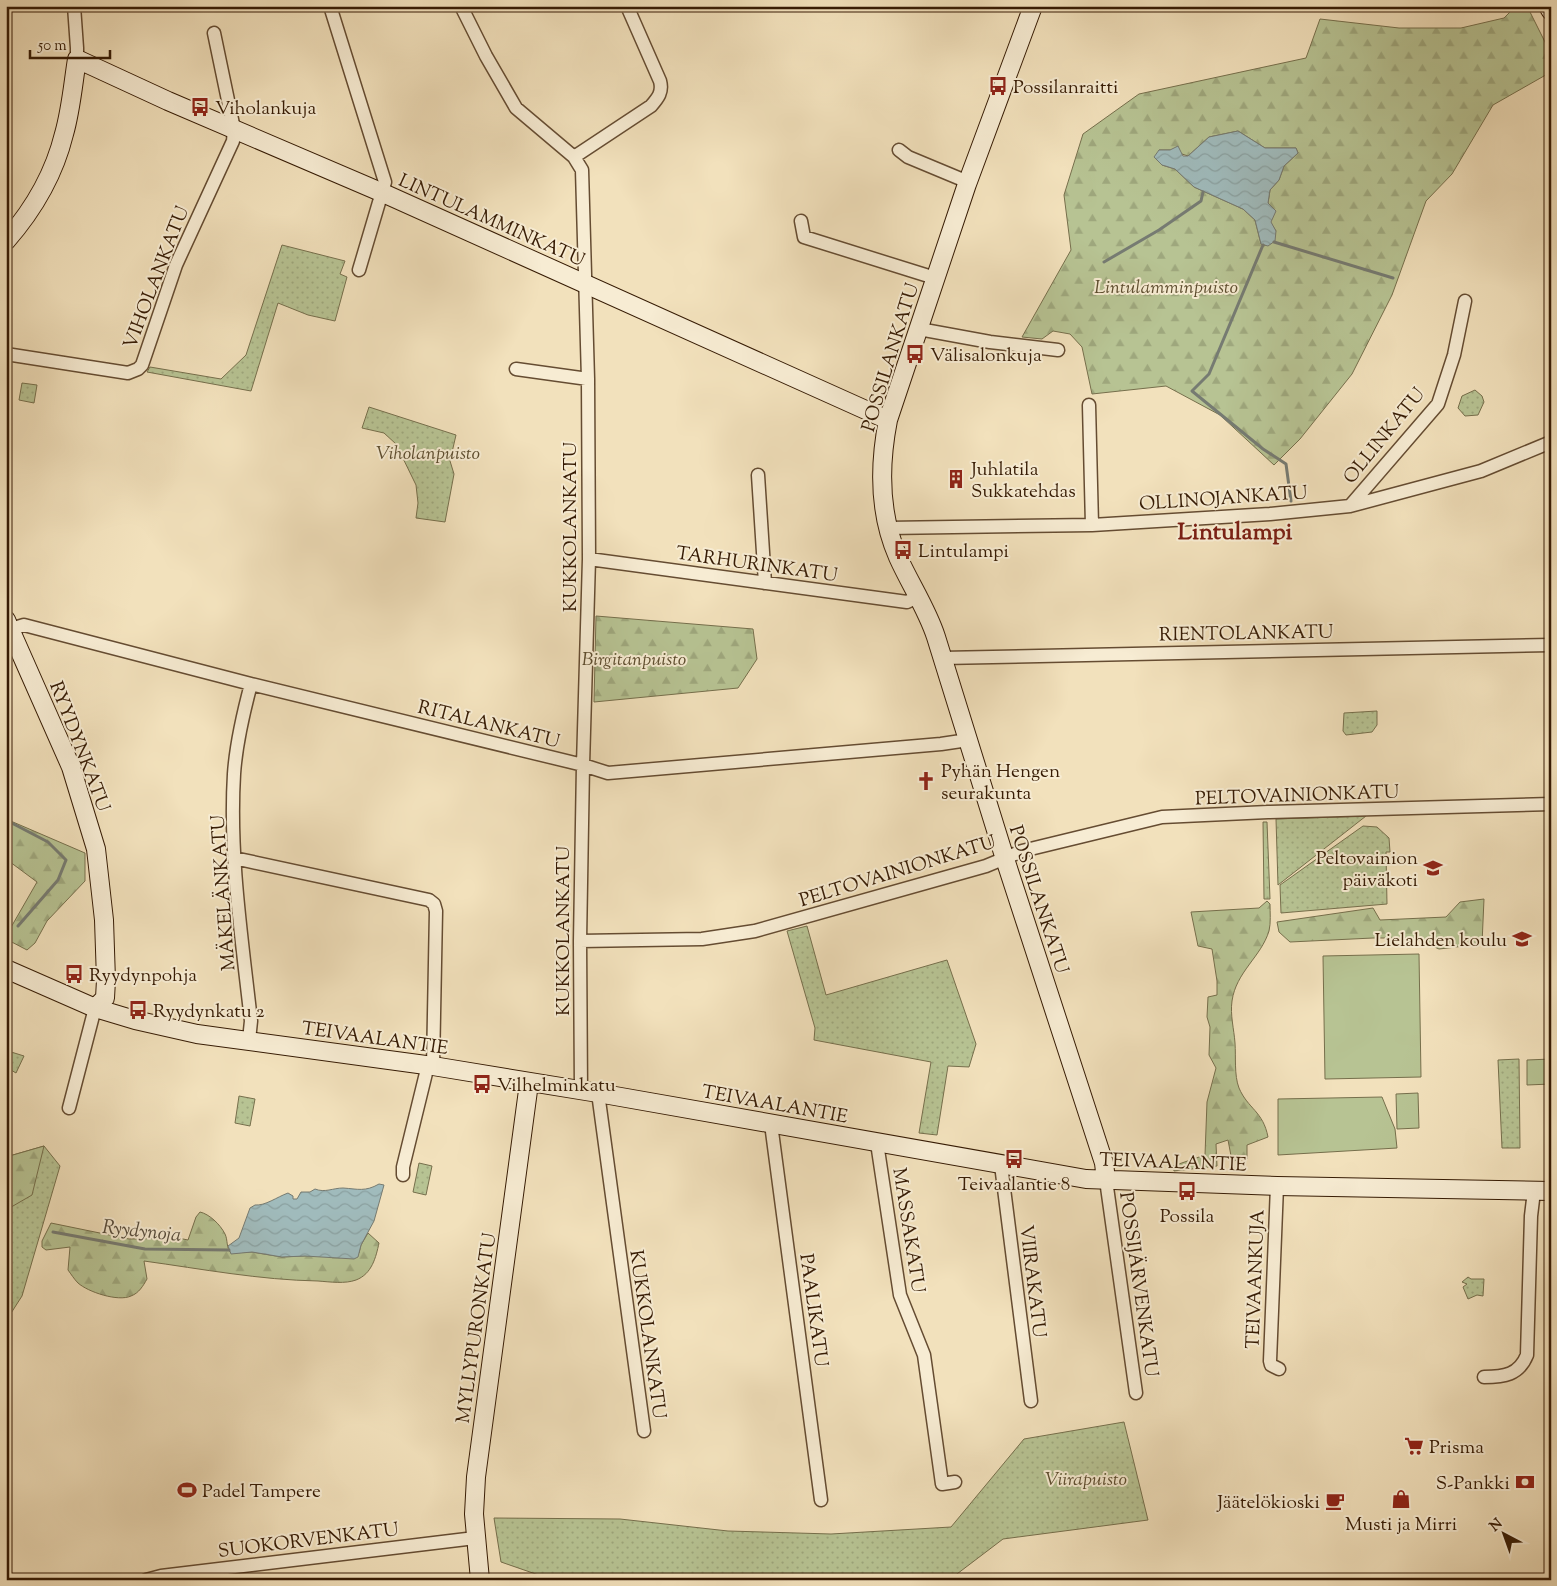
<svg xmlns="http://www.w3.org/2000/svg" width="1557" height="1586" viewBox="0 0 1557 1586" font-family="'Sorts Mill Goudy',serif">
<defs>
<pattern id="green-dots" width="8" height="8" patternUnits="userSpaceOnUse" patternTransform="scale(1.25)"><rect width="8" height="8" fill="#b7c393"/><path d="M2 2h.1M6 6h.1" fill="none" stroke="#9ea77d" stroke-width="1.8" stroke-linecap="round"/></pattern>
<pattern id="forest-firs" width="22" height="20" patternUnits="userSpaceOnUse" patternTransform="scale(1.25)"><rect width="22" height="20" fill="#b7c393"/><path d="M5 1l3.5 6h-7zM16 11l3.5 6h-7z" fill="#9ea77d"/></pattern>
<pattern id="water-waves" width="16" height="10" patternUnits="userSpaceOnUse" patternTransform="scale(1.25)"><rect width="16" height="10" fill="#a0bbbc"/><path d="M0 5q4-4 8 0t8 0" fill="none" stroke="#8aa0a0"/></pattern>
</defs>
<rect width="100%" height="100%" fill="#f2e1bc"/>
<filter id="stains"><feTurbulence type="fractalNoise" baseFrequency=".004" numOctaves="4"/><feColorMatrix values="0 0 0 0 .2 0 0 0 0 .09 0 0 0 0 .02 0 0 0 .5 -.17"/></filter>
<radialGradient id="worn" r=".72"><stop offset=".6" stop-color="#630" stop-opacity="0"/><stop offset="1" stop-color="#630" stop-opacity=".3"/></radialGradient>
<path fill="url(#green-dots)" stroke="#766f4c" d="M282,245L345,261L340,274L347,277L335,321L308,315L278,303L251,391L147,372L150,367L221,379L246,355Z
M22,383L37,385L34,403L19,400Z
M1475,390L1482,396L1484,402L1478,415L1465,416L1458,408L1462,396Z
M369,407L456,435L450,461L454,474L445,522L416,518L418,503L416,485L396,444L384,433L362,428Z
M1377,711V725L1372,732L1346,735L1343,731L1344,713Z
M1366,816L1278,885L1276,819Z
M1263,822H1267L1270,899H1264Z
M1363,826L1377,827L1389,838L1390,852H1386L1387,904L1281,913L1280,885Z
M807,926L826,995L947,960L976,1044L969,1067L948,1066L937,1135L919,1133L931,1062L814,1040L815,1028L787,931Z
M8,1051L24,1056L16,1073L6,1067V1052Z
M1519,1059L1520,1148H1502L1498,1060Z
M239,1096L255,1099L250,1126L235,1123Z
M44,1146L60,1166L22,1296L6,1321V1157Z
M419,1163L432,1166L426,1195L413,1192Z
M1468,1277L1471,1279H1484L1483,1296L1477,1295L1468,1299L1463,1287L1467,1284L1462,1282Z
M1124,1422L1148,1520L1003,1539L953,1577L947,1580H553L501,1562L494,1518L620,1519L728,1531L831,1534L951,1527L1024,1439Z"/>
<path fill="url(#forest-firs)" stroke="#766f4c" fill-rule="evenodd" d="M1516,6H1527L1551,54V72L1493,105L1452,174L1426,201L1392,295L1352,374L1300,439L1274,465L1220,415L1166,386L1092,394L1082,347L1070,334L1053,331L1042,339L1022,337L1071,250L1064,195L1083,134L1139,94L1306,58L1320,19L1399,28H1461L1504,18ZM1238,131L1265,148H1296L1298,153L1284,166L1279,180L1270,190L1268,203L1270,222L1276,231L1265,246L1261,244L1255,220L1243,209L1194,187L1175,169L1162,165L1159,150H1170L1188,156L1209,137Z
M596,616L753,629L757,659L738,688L594,702Z
M6,819L85,853V881L47,921L35,943L27,950L6,939V936L37,882L6,859Z
M1484,899L1482,944L1439,949L1414,938H1373L1290,942L1279,932L1277,922L1373,908L1380,920L1446,917L1460,902Z
M1267,901L1270,904C1270,912 1271,923 1269,931C1261,957 1236,972 1232,1001C1230,1015 1234,1029 1235,1043C1236,1057 1234,1075 1239,1088C1248,1109 1263,1111 1268,1137L1247,1145V1159L1232,1161L1228,1140L1216,1144L1217,1166L1174,1171L1173,1166L1205,1155L1207,1102L1216,1068L1209,1055L1210,1027L1207,1017L1208,997L1217,995V981L1212,949L1198,946L1191,912L1259,908Z
M44,1146L32,1195L6,1210V1157Z
M200,1212C209,1214 220,1224 225,1234C228,1240 226,1248 231,1253L252,1252L282,1257L359,1253L361,1245L368,1233L379,1243C376,1257 372,1274 356,1280C345,1284 331,1282 318,1281C260,1280 202,1269 144,1261L147,1279C143,1286 139,1293 131,1296C118,1302 88,1292 78,1283C74,1279 71,1274 68,1270L70,1247L46,1250L42,1247V1241L51,1223L129,1239L178,1238L188,1240L196,1217Z"/>
<path fill="#b7c393" stroke="#766f4c" d="M1419,954L1421,1077L1325,1079L1323,956Z
M1551,1059V1084L1527,1085V1060Z
M1418,1093L1419,1128L1397,1129L1396,1094Z
M1382,1097L1395,1129L1397,1148L1278,1155V1099Z"/>
<path fill="url(#water-waves)" stroke="#767b72" d="M6,16L11,23L10,72L6,95Z
M1238,131L1265,148H1296L1298,153L1284,166L1279,180L1270,190L1268,203L1276,211L1271,222L1276,231L1275,241L1268,246L1261,244L1255,220L1243,209L1194,187L1175,169L1162,165L1154,157L1159,150H1170L1178,146L1183,156H1188L1209,137Z
M379,1184L384,1185L374,1221L361,1245L358,1257L354,1259L305,1256L282,1257L252,1252L231,1254L228,1246L239,1238L250,1208L255,1205C265,1206 277,1197 288,1193L293,1196V1199H297L301,1192H310L315,1189C325,1193 333,1188 343,1188C358,1189 365,1192 379,1184Z"/>
<g fill="none" stroke-linecap="round" stroke-linejoin="round">
<path stroke="#767b72" stroke-width="3" d="M1274,242L1393,278
M1263,245L1209,374L1192,391L1263,449L1286,464L1291,501
M1104,262L1159,230L1201,201L1203,192
M6,820L48,842L66,860L58,880L18,926
M53,1232L145,1249L229,1250"/>
<g stroke="#654c32" stroke-width="15">
<path id="street" d="M74,6L77,48V59
M330,6L385,182L359,270
M461,6L486,56L516,108L574,157L582,170L588,379L589,559L583,765L580,941L581,1091
M899,150L908,157L968,182
M574,157L651,106C658,98 663,92 660,81L627,6
M801,221L804,237L935,278
M919,329L990,342L1058,350
M6,354L128,373L138,369L142,365L176,265L233,141L234,129L214,33
M516,369L588,379
M1089,405L1092,525
M758,475L765,583
M1350,506L1438,404L1454,355L1465,301
M888,528L1092,525L1270,514L1350,506L1481,471L1551,442
M589,559L907,602L918,597
M11,629L24,625L251,684L583,765L608,773L941,744L968,740
M942,658L1551,645
M234,858L429,900L434,904L436,911L433,1066
M580,941L702,939L755,931L986,866L1022,851L1162,817L1268,812L1551,804
M249,1040L251,1021C242,939 229,856 234,774C236,744 243,714 251,684
M598,1093L644,1431
M69,1108L95,1008
M771,1124L821,1500
M877,1143L900,1295L924,1355L942,1484L955,1482
M1001,1165L1031,1401
M403,1175V1167L428,1065
M1106,1180L1136,1393
M1277,1186L1270,1361L1271,1365L1279,1369
M1484,1377C1504,1377 1519,1375 1527,1355L1531,1216L1534,1191
M146,1580L161,1576L475,1538"/>
</g>
<g stroke="#361b04" stroke-width="20">
<path id="secondary" d="M1033,6L967,184L888,420C879,466 879,514 898,557C910,584 927,609 936,637L1005,859L1104,1163L1106,1180
M1548,6L1551,11
M6,241C34,209 54,175 64,134C71,110 73,84 77,59L168,101L383,193L888,420
M6,620L71,767L96,849L104,920L106,980L105,998L95,1008
M6,969L95,1008L135,1020L197,1034L433,1066L598,1093L1086,1179L1277,1186L1551,1191
M480,1580L474,1514L476,1477L529,1083"/>
</g>
<use href="#street" stroke="#f7ecd3" stroke-width="12"/>
<use href="#secondary" stroke="#f7ecd3" stroke-width="18"/>
</g>
<defs>
<g id="bus-bare" transform="scale(1.5)"><path d="M-5-6H5V4H4V6H2V4H-2V6H-4V4H-5ZM-3.5-4V0h7V-4ZM-3.5 1.2v1.5H-2V1.2ZM2 1.2v1.5H3.5V1.2Z" fill="#8f2418" stroke="#f7ecd3" stroke-width="2.5" paint-order="stroke"/></g>
<g id="building-bare" transform="scale(1.5)"><path d="M-4-6H4V6H1V3H-1V6H-4ZM-2.5-4.3h1.7v1.8h-1.7ZM.8-4.3h1.7v1.8H.8ZM-2.5-1h1.7V.8h-1.7ZM.8-1h1.7V.8H.8Z" fill="#8f2418" stroke="#f7ecd3" stroke-width="2.5" paint-order="stroke"/></g>
<g id="church-bare" transform="scale(1.5)"><path d="M-1.2-6h2.4v3.5h3.3v2.4h-3.3V6h-2.4V-.1h-3.3v-2.4h3.3Z" fill="#8f2418" stroke="#f7ecd3" stroke-width="2.5" paint-order="stroke"/></g>
<g id="school-bare" transform="scale(1.5)"><path d="M0-5L7-2L0 1L-7-2ZM-4 1L0 2.5L4 1V4Q0 6-4 4Z" fill="#8f2418" stroke="#f7ecd3" stroke-width="2.5" paint-order="stroke"/></g>
<g id="supermarket-bare" transform="scale(1.5)"><path d="M-6-5.5h2.5l.6 2H6L4.5 2H-2.5L-4.4-4H-6ZM-1.5 3.2a1.3 1.3 0 1 0 .1 0ZM3 3.2a1.3 1.3 0 1 0 .1 0Z" fill="#8f2418" stroke="#f7ecd3" stroke-width="2.5" paint-order="stroke"/></g>
<g id="bank-bare" transform="scale(1.5)"><path d="M-6-4H6V4H-6ZM0-2.3a2.3 2.3 0 1 0 0 4.6a2.3 2.3 0 1 0 0-4.6Z" fill="#8f2418" stroke="#f7ecd3" stroke-width="2.5" paint-order="stroke"/></g>
<g id="stadium-bare" transform="scale(1.5)"><path d="M0-5a6.5 5 0 1 0 0 10a6.5 5 0 1 0 0-10ZM-3.5-1.8h7v3.6h-7Z" fill="#8f2418" stroke="#f7ecd3" stroke-width="2.5" paint-order="stroke"/></g>
<g id="shop-bare" transform="scale(1.5)"><path d="M-5-2.5h2.3a2.7 3.5 0 0 1 5.4 0H5L5.5 6h-11ZM-1.5-2.5h3a1.5 2.3 0 0 0-3 0Z" fill="#8f2418" stroke="#f7ecd3" stroke-width="2.5" paint-order="stroke"/></g>
<g id="cafe-bare" transform="scale(1.5)"><path d="M-5.5-4.5H6V0H3Q3 3.5 0 3.5H-2.5Q-5.5 3.5-5.5 0ZM3-3.2v2h1.7v-2ZM-6 4.5H4V6H-6Z" fill="#8f2418" stroke="#f7ecd3" stroke-width="2.5" paint-order="stroke"/></g>
</defs>
<g fill-rule="evenodd">
<use href="#bus-bare" x="998" y="86"/>
<use href="#bus-bare" x="200" y="107"/>
<use href="#bus-bare" x="915" y="354"/>
<use href="#building-bare" x="956" y="479"/>
<use href="#bus-bare" x="903" y="550"/>
<use href="#church-bare" x="926" y="781"/>
<use href="#school-bare" x="1433" y="868"/>
<use href="#school-bare" x="1522" y="939"/>
<use href="#bus-bare" x="74" y="974"/>
<use href="#bus-bare" x="138" y="1010"/>
<use href="#bus-bare" x="482" y="1084"/>
<use href="#bus-bare" x="1014" y="1159"/>
<use href="#bus-bare" x="1187" y="1191"/>
<use href="#supermarket-bare" x="1414" y="1446"/>
<use href="#bank-bare" x="1525" y="1482"/>
<use href="#stadium-bare" x="187" y="1490"/>
<use href="#shop-bare" x="1401" y="1499"/>
<use href="#cafe-bare" x="1335" y="1501"/>
</g>
<g text-anchor="middle" stroke-width="4" stroke-linejoin="round" paint-order="stroke">
<g font-size="19" fill="#361b04" stroke="#f7ecd3" text-anchor="start">
<text x="1013" y="93">Possilanraitti</text>
<text x="215" y="114">Viholankuja</text>
<text x="930" y="361">Välisalonkuja</text>
<text x="971" y="475">Juhlatila<tspan x="971" dy="22">Sukkatehdas</tspan></text>
<text x="918" y="557">Lintulampi</text>
<text x="941" y="777">Pyhän Hengen<tspan x="941" dy="22">seurakunta</tspan></text>
<text x="1418" y="864" text-anchor="end">Peltovainion<tspan x="1418" dy="22">päiväkoti</tspan></text>
<text x="1507" y="946" text-anchor="end">Lielahden koulu</text>
<text x="89" y="981">Ryydynpohja</text>
<text x="153" y="1017">Ryydynkatu 2</text>
<text x="497" y="1091">Vilhelminkatu</text>
<text x="1014" y="1190" text-anchor="middle">Teivaalantie 8</text>
<text x="1187" y="1222" text-anchor="middle">Possila</text>
<text x="1429" y="1453">Prisma</text>
<text x="1510" y="1489" text-anchor="end">S-Pankki</text>
<text x="202" y="1497">Padel Tampere</text>
<text x="1320" y="1508" text-anchor="end">Jäätelökioski</text>
<text x="1401" y="1530" text-anchor="middle">Musti ja Mirri</text>
</g>
<g font-size="19" fill="#361b04" stroke="#f7ecd3">
<text transform="translate(492 219) rotate(24)" y="7">LINTULAMMINKATU</text>
<text transform="translate(155 277) rotate(-69)" y="7">VIHOLANKATU</text>
<text transform="translate(889 357) rotate(-73)" y="7">POSSILANKATU</text>
<text transform="translate(1383 435) rotate(-51)" y="7">OLLINKATU</text>
<text transform="translate(1223 497) rotate(-4)" y="7">OLLINOJANKATU</text>
<text transform="translate(569 527) rotate(-90)" y="7">KUKKOLANKATU</text>
<text transform="translate(757 563) rotate(8)" y="7">TARHURINKATU</text>
<text transform="translate(1246 632) rotate(-1)" y="7">RIENTOLANKATU</text>
<text transform="translate(489 723) rotate(14)" y="7">RITALANKATU</text>
<text transform="translate(81 746) rotate(69)" y="7">RYYDYNKATU</text>
<text transform="translate(1297 794) rotate(-2)" y="7">PELTOVAINIONKATU</text>
<text transform="translate(897 870) rotate(-17)" y="7">PELTOVAINIONKATU</text>
<text transform="translate(222 893) rotate(-94)" y="7">MÄKELÄNKATU</text>
<text transform="translate(1040 899) rotate(72)" y="7">POSSILANKATU</text>
<text transform="translate(562 931) rotate(-90)" y="7">KUKKOLANKATU</text>
<text transform="translate(375 1037) rotate(8)" y="7">TEIVAALANTIE</text>
<text transform="translate(775 1103) rotate(10)" y="7">TEIVAALANTIE</text>
<text transform="translate(1173 1161) rotate(2)" y="7">TEIVAALANTIE</text>
<text transform="translate(910 1230) rotate(81)" y="7">MASSAKATU</text>
<text transform="translate(1254 1279) rotate(-88)" y="7">TEIVAANKUJA</text>
<text transform="translate(1034 1281) rotate(83)" y="7">VIIRAKATU</text>
<text transform="translate(1140 1284) rotate(82)" y="7">POSSIJÄRVENKATU</text>
<text transform="translate(815 1310) rotate(82)" y="7">PAALIKATU</text>
<text transform="translate(475 1328) rotate(-82)" y="7">MYLLYPURONKATU</text>
<text transform="translate(649 1334) rotate(82)" y="7">KUKKOLANKATU</text>
<text transform="translate(308 1539) rotate(-7)" y="7">SUOKORVENKATU</text>
</g>
<g font-size="19" font-style="italic" fill="#5d4d2f" stroke="#f7ecd3">
<text x="1166" y="293">Lintulamminpuisto</text>
<text x="428" y="459">Viholanpuisto</text>
<text x="634" y="665">Birgitanpuisto</text>
<text x="1086" y="1485">Viirapuisto</text>
</g>
<g font-size="20" font-style="italic" fill="#564b3b" stroke="#f7ecd3">
<text transform="translate(142 1230) rotate(6)" y="7">Ryydynoja</text>
</g>
<g font-size="24" font-weight="bold" fill="#7a1f14" stroke="#f7ecd3">
<text x="1235" y="539">Lintulampi</text>
</g>
</g>
<rect width="1557" height="1586" fill="none" stroke="#f2e1bc" stroke-width="25"/>
<rect x="8" y="8" width="1542" height="1571" fill="none" stroke="#361b04" stroke-width="2.5"/>
<rect x="12" y="12" width="1532" height="1561" fill="none" stroke="#361b04"/>
<g transform="translate(1504 1534) rotate(319)" stroke="#f7ecd3" stroke-width="4" paint-order="stroke">
<path d="M0-4L9 19L0 12L-9 19Z" fill="#361b04"/>
<text y="-8" font-size="14" font-weight="bold" text-anchor="middle" fill="#361b04">N</text>
</g>
<path d="M30 50v8h80v-8" fill="none" stroke="#361b04" stroke-width="2.5"/>
<text x="38" y="50" font-size="15" fill="#361b04" stroke="#f7ecd3" stroke-width="4" paint-order="stroke">50 m</text>
<rect width="100%" height="100%" filter="url(#stains)"/>
<rect width="100%" height="100%" fill="url(#worn)"/>
</svg>
